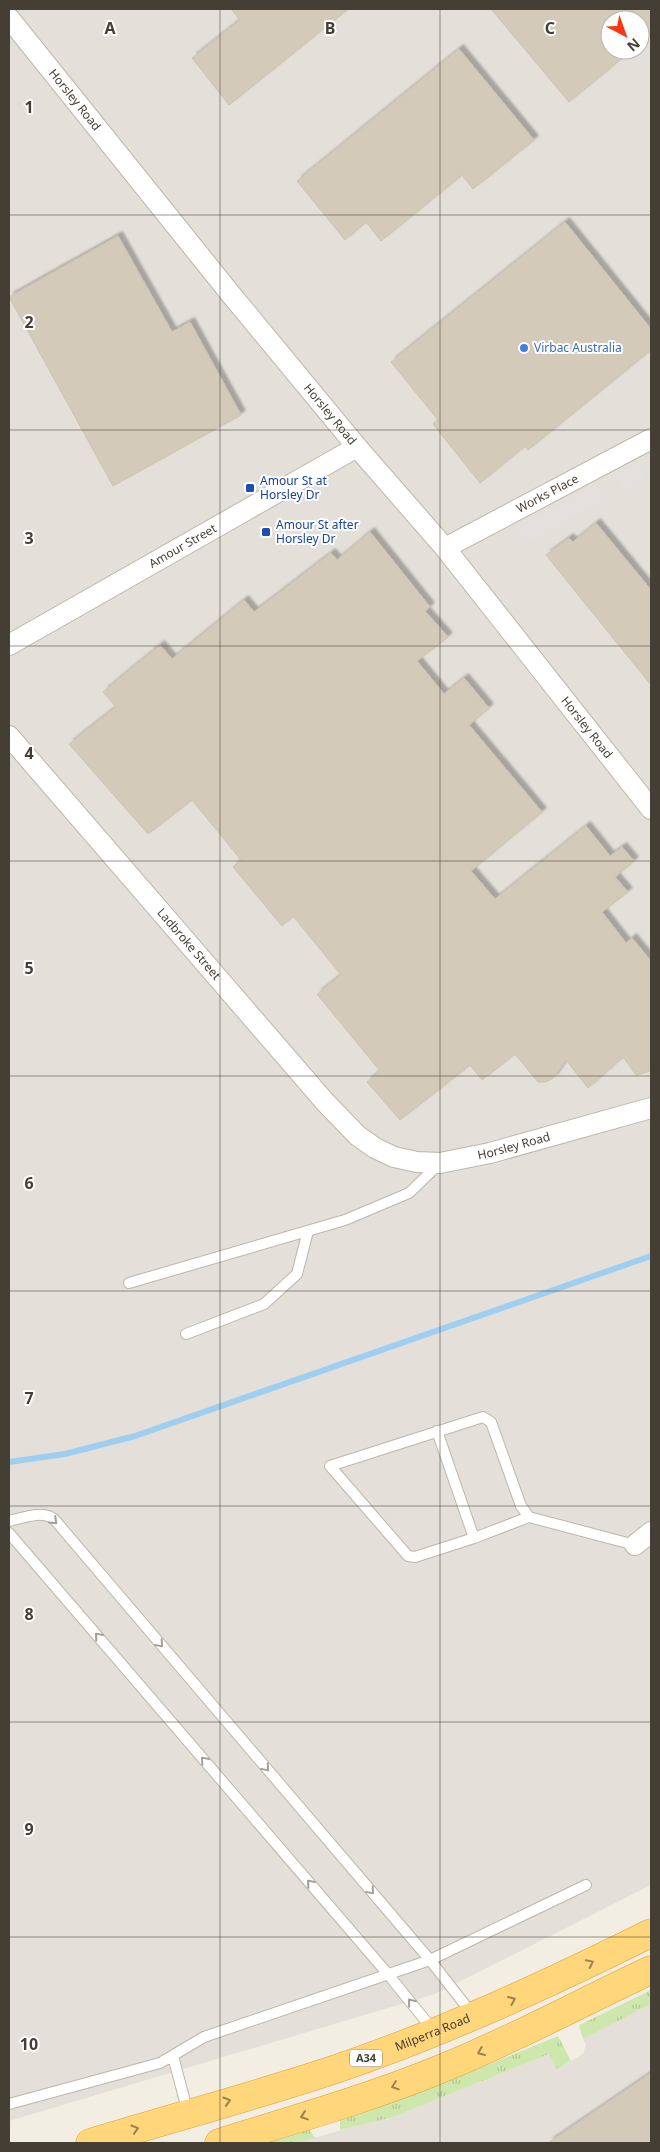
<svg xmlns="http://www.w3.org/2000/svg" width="660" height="2152" viewBox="0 0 660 2152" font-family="'Noto Sans',sans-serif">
<defs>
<pattern id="grass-tufts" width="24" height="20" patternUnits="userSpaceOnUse" patternTransform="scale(1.25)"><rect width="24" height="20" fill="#cde7ac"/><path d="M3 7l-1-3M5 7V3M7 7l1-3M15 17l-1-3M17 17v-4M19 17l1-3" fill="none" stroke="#b1c795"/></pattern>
<filter id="shadow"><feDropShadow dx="4.5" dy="-4.5" stdDeviation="1" flood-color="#0004"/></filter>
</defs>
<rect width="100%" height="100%" fill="#f2eee4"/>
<path fill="#e4dfd9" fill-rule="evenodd" d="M9,9H651V1885L435,1994L9,2121ZM610,20H640V50H610Z
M651,2004V2143H297L352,2127L393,2117L549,2054L558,2069L583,2054L586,2045L583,2039Z"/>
<path fill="url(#grass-tufts)" d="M651,1990V2004L583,2039L579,2025Z
M558,2036L571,2061L557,2069L549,2054L393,2117L340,2130V2119L433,2087Z
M309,2129L315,2138L297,2143H261Z"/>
<path fill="#e3e0dd" d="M638,462L646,477L623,490L615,475Z
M596,485L604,500L525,543L518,528Z"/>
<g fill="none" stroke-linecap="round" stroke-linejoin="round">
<path stroke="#9fcff0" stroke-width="6" d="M9,1462L65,1454L135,1436L651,1256"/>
</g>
<path fill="#d4caba" stroke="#cfc2ad" filter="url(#shadow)" d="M231,9H348L229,105L192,58L240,20Z
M491,9H651V34L640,43V20H610V50H632L569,102Z
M459,49L534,140L473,189L462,175L381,241L366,222L345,240L297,181Z
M565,222L651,329V350L528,450L525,446L480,483L433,424L438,420L391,362Z
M118,236L172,332L190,322L241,415L113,486L9,297Z
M596,523L651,590V685L546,555L569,538L573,542Z
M370,532L430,607L425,611L448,637L417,661L444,694L464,678L489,708L469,725L542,812L471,871L495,899L586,826L610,856L622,847L634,861L615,877L628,892L602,912L626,943L632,938L651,961V1071L636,1075L623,1057L588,1088L566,1060L553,1078L546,1082H538L515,1054L482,1080L470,1065L400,1120L367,1082L380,1071L317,994L341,975L293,916L282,926L233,867L241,860L192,800L148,834L69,744L116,707L103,692L160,645L172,659L244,600L254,612L331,553L337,560Z
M651,2073V2143H548Z"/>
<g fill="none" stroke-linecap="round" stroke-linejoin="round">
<g stroke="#beb6a7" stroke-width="12">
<path id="service" d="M129,1283L345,1220L409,1193L439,1164
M186,1334L264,1304L297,1274L308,1231
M437,1431L474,1538
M529,1517L474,1538L415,1557L408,1556L330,1466L483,1417L491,1422L521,1506L529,1517L635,1545
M9,1521C23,1518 41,1510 54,1519L430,1960L473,2015
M9,1533L387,1973L433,2030
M173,2056L188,2113
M9,2104L160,2063L204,2037L430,1960L586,1885"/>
</g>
<g stroke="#beb6a7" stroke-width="22">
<g id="minor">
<path id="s1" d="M9,18L229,292L357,447L445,548L651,809"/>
<path id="s2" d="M445,548L651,439"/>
<path id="s3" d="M9,645L357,447"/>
<path id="s4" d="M9,736L325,1102L358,1136L375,1148L394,1157L417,1162L440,1163L490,1153L651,1108"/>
<path d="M635,1545L651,1532"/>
</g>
</g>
<g stroke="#de9f33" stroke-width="29">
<g id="trunk">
<path id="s5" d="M90,2143C172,2118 255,2096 336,2069C445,2032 548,1984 651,1933"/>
<path d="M219,2143C292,2120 367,2099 438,2070C511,2041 580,2003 651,1970"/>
</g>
</g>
<use href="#service" stroke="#fff" stroke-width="10"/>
<use href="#minor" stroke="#fff" stroke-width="20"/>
<use href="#trunk" stroke="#ffd67a" stroke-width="28"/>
</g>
<defs><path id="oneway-chevron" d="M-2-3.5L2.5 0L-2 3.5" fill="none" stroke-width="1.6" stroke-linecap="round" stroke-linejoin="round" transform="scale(1.25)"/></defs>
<g stroke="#a29e9a">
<use href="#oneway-chevron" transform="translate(54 1521) rotate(44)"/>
<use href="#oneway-chevron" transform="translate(98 1636) rotate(-131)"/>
<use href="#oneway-chevron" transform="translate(160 1644) rotate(50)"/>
<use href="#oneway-chevron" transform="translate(204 1760) rotate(-131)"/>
<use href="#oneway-chevron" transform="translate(266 1768) rotate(50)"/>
<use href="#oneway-chevron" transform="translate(310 1883) rotate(-131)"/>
<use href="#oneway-chevron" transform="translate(371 1891) rotate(50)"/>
<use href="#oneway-chevron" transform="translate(411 2002) rotate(-129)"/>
</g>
<g stroke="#998254">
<use href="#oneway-chevron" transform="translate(590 1963) rotate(-26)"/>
<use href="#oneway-chevron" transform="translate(512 2000) rotate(-23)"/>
<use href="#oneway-chevron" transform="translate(481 2052) rotate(157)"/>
<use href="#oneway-chevron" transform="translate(395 2086) rotate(161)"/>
<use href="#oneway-chevron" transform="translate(227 2101) rotate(-17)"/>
<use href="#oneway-chevron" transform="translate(304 2116) rotate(162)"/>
<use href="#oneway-chevron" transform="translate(135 2129) rotate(-17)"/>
</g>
<path fill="none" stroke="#453e34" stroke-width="1" stroke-opacity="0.55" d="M220,9V2143M440,9V2143M9,215H651M9,430H651M9,646H651M9,861H651M9,1076H651M9,1291H651M9,1506H651M9,1722H651M9,1937H651"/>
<circle fill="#3f7fe0" stroke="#fff" stroke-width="2" cx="524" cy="348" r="5"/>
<g fill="#1a4fb4" stroke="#fff" stroke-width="2">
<rect x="245" y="483" width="10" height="10" rx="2.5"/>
<rect x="261" y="527" width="10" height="10" rx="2.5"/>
</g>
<g text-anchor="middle" stroke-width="4" stroke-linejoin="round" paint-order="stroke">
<rect fill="#fff" stroke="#7d7871" stroke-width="1" x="350" y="2049.5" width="32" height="17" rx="4"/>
<g font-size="11" font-weight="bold" fill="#453e34">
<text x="366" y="2062">A34</text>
</g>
<g font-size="12" fill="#453e34" stroke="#fff">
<text dy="4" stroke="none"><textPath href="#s1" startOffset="105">Horsley Road</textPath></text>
<text dy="4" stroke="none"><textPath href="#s1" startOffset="510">Horsley Road</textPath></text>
<text dy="4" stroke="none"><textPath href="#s2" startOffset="116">Works Place</textPath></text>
<text dy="4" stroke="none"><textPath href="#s3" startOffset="200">Amour Street</textPath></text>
<text dy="4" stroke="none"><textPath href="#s1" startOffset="915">Horsley Road</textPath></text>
<text dy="4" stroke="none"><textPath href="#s4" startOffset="275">Ladbroke Street</textPath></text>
<text dy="4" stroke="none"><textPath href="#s4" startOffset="695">Horsley Road</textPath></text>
<text dy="4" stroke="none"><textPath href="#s5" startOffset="360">Milperra Road</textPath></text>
</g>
<g font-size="12" fill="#366cbe" stroke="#fff" text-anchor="start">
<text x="534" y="352">Virbac Australia</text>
</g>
<g font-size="12" fill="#164399" stroke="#fff" text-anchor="start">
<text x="260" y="485">Amour St at<tspan x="260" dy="14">Horsley Dr</tspan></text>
<text x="276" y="529">Amour St after<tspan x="276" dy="14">Horsley Dr</tspan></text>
</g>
</g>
<g font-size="16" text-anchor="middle" font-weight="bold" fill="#453e34" stroke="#fff" stroke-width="4" stroke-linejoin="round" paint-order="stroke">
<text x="110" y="34">A</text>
<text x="330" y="34">B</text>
<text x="550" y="34">C</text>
<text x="29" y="113">1</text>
<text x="29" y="328">2</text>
<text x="29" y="544">3</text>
<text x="29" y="759">4</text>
<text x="29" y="974">5</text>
<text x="29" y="1189">6</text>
<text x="29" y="1404">7</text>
<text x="29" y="1620">8</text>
<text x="29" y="1835">9</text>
<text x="29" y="2050">10</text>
</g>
<rect width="660" height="2152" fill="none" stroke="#453e34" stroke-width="20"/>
<g transform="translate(625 35) rotate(139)"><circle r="24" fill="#ffffff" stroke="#b5b2ae"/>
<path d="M0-4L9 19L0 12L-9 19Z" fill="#fc3612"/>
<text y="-8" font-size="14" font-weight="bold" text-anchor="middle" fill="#453e34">N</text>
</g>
</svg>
